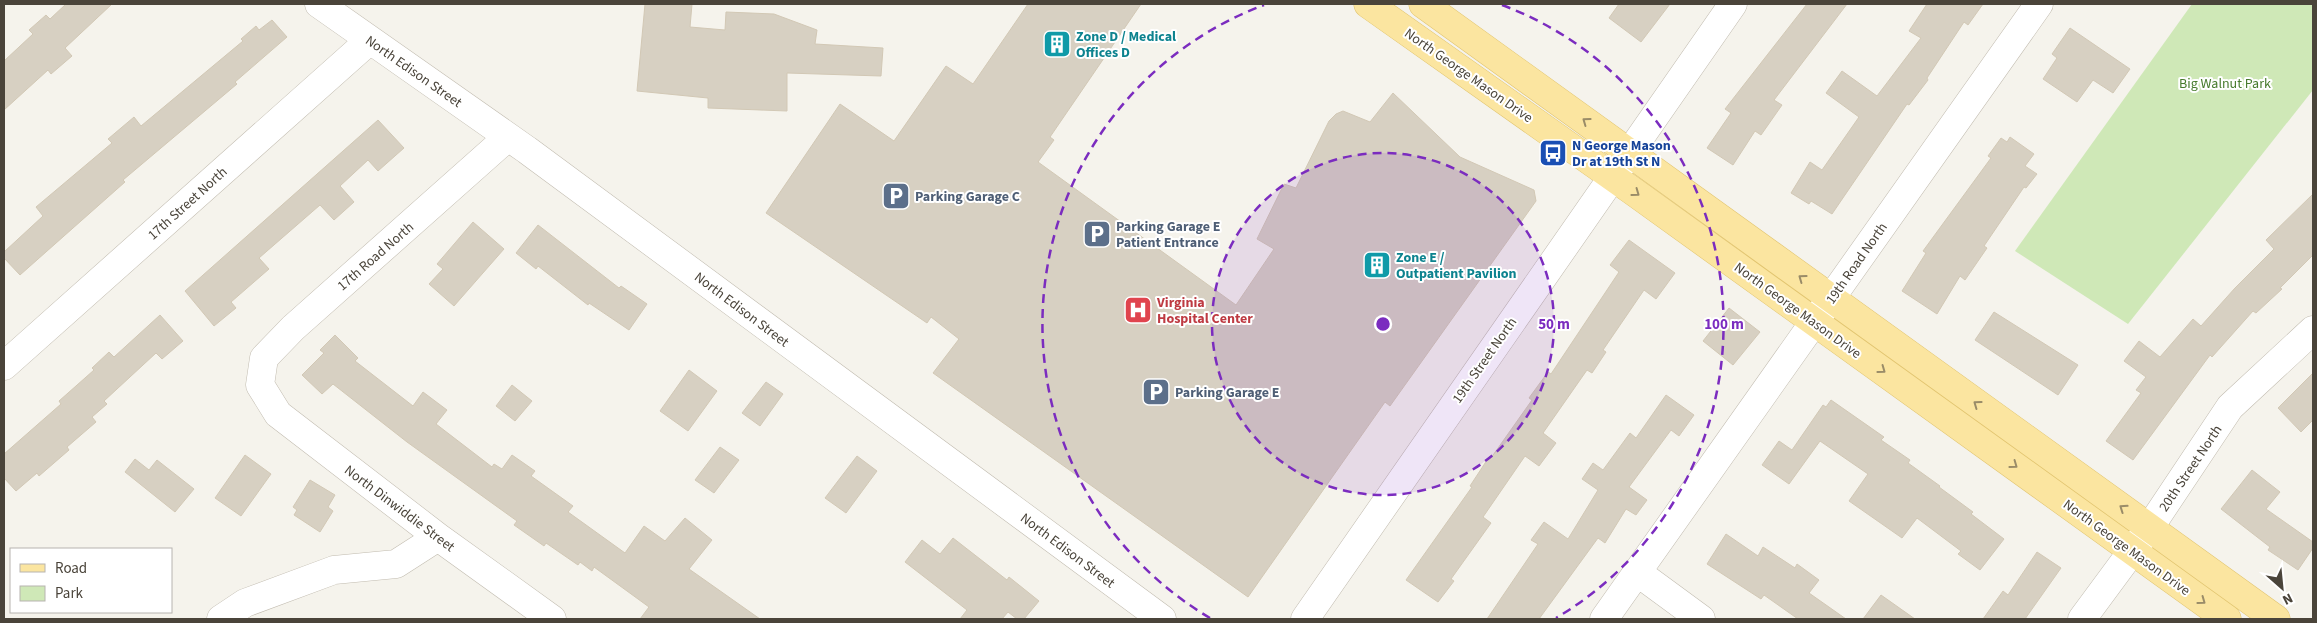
<svg xmlns="http://www.w3.org/2000/svg" width="2317" height="623" viewBox="0 0 2317 623" font-family="'Source Sans 3',sans-serif">
<rect width="100%" height="100%" fill="#f5f3ec"/>
<path fill="#cfe8b7" d="M2192,4H2313V90L2128,324L2015,251Z"/>
<path fill="#d7d0c2" stroke="#d2c8b5" d="M66,4H112L65,48L72,56L51,74L48,70L4,110V61L33,34L29,30L46,15L50,19Z
M645,4H692L690,27L725,30L726,12L774,14L817,30L815,44L883,48L881,76L787,73V111L708,108V98L637,91Z
M1028,4H1141L1050,137L1054,140L1038,162L1236,305L1274,249L1257,239L1284,184L1296,188L1329,121L1336,114L1343,111L1370,122L1393,93L1460,157L1534,190L1536,201L1390,406L1385,402L1248,597L933,373L959,339L931,317L927,323L766,213L840,104L894,141L946,66L973,84Z
M1619,4H1670L1641,42L1609,18Z
M1807,4H1847L1774,100L1782,105L1761,135L1755,131L1733,165L1707,148L1731,113L1725,109Z
M1927,4H1983L1968,25L1964,22L1927,78L1928,80L1909,105L1907,104L1832,214L1811,201L1809,204L1791,193L1810,162L1822,170L1859,117L1826,93L1842,71L1877,96L1921,38L1909,31Z
M272,20L287,37L235,82L237,84L123,180L125,182L20,275L4,258V252L43,216L36,207L112,143L108,139L134,117L141,126L243,41L241,39L256,26L259,30Z
M2070,28L2130,69L2113,93L2093,80L2077,102L2043,79L2057,58L2052,54Z
M378,120L404,148L378,171L368,160L340,186L354,202L334,220L320,205L259,258L269,269L231,302L236,308L214,326L185,291Z
M2010,137L2034,154L2025,166L2037,174L2026,188L2024,187L1984,246L1987,248L1965,280L1960,276L1937,314L1902,291L1926,253L1923,251L1991,158L1988,156L2001,138L2007,142Z
M2313,194V255L2280,288L2282,289L2256,313L2253,311L2212,357L2210,355L2133,460L2106,441L2141,393L2136,390L2146,377L2124,361L2139,341L2160,357L2193,319L2201,326L2235,288L2274,249L2266,240Z
M473,222L504,249L454,306L429,284L443,269L437,264Z
M538,225L619,288L621,286L647,304L629,330L589,303L588,305L538,266L536,269L516,253Z
M1629,240L1675,273L1656,299L1644,290L1603,350L1606,352L1592,373L1587,370L1543,433L1556,443L1539,466L1525,456L1483,517L1491,523L1451,579L1454,581L1438,602L1406,580L1472,487L1470,486L1489,457L1491,458L1532,400L1529,398L1548,372L1551,374L1619,272L1610,265Z
M1729,308L1760,332L1733,365L1703,341Z
M1994,312L2078,365L2058,395L1975,340Z
M160,315L183,341L162,359L156,353L104,401L107,404L92,417L96,422L67,447L69,450L39,476L37,473L16,491L4,478V454L61,404L59,401L94,370L92,368L109,352L114,357Z
M335,335L358,358L355,361L413,406L423,392L447,410L436,424L492,467L494,464L502,469L512,455L535,471L531,476L573,506L568,512L625,553L644,526L665,541L685,518L712,540L689,569L760,619H640L649,607L594,567L592,571L580,562L578,565L546,543L544,546L514,525L517,521L407,442L333,384L322,394L302,375L324,353L320,350Z
M689,370L717,391L688,431L660,411Z
M2313,373V420L2301,432L2278,408Z
M766,382L783,394L760,426L742,413Z
M512,385L532,401L515,421L496,406Z
M1666,395L1694,415L1679,436L1671,430L1629,487L1647,500L1636,515L1626,509L1605,543L1598,538L1539,619H1487L1538,544L1531,540L1544,522L1568,539L1598,490L1582,479L1593,463L1603,470L1630,433L1636,438Z
M1831,400L1884,437L1881,440L1910,460L1908,463L1940,486L1939,487L1973,512L1971,514L2004,539L1980,570L1958,554L1961,551L1917,518L1902,538L1849,501L1868,474L1820,441L1789,484L1762,465L1779,441L1792,450L1823,405L1826,407Z
M720,447L739,460L714,493L695,480Z
M245,455L271,474L241,516L215,498Z
M857,456L877,471L846,513L825,498Z
M135,459L149,470L157,460L194,489L175,512L125,472Z
M2252,470L2280,492L2266,509L2313,542V548L2298,570L2268,550L2270,547L2221,509Z
M310,480L335,495L328,507L333,511L320,532L294,515L297,510L293,507Z
M1726,534L1758,556L1763,547L1795,568L1797,564L1819,580L1809,593L1846,619H1798L1764,595L1761,599L1707,564Z
M953,538L1007,580L1009,577L1039,601L1024,619H1017L1008,612L1002,619H960L967,610L905,562L922,540L940,554Z
M2037,552L2061,568L2025,619H1983L2003,591L2008,595Z
M1881,595L1915,619H1863Z"/>
<g fill="none" stroke-linecap="round" stroke-linejoin="round">
<g stroke="#c1bbaf" stroke-width="29">
<path id="minor" d="M319,4L527,150L1162,619
M508,137L293,328L264,358L260,385L278,414L438,537L552,619
M4,366L370,40
M1637,572L1701,619
M221,619L245,603L334,570L396,564L438,537
M1305,619L1733,4
M1604,619L2039,4
M2082,619L2150,527L2230,407L2313,330"/>
</g>
<g stroke="#e1c46f" stroke-width="29">
<path id="major" d="M1368,4L1634,192L2227,619
M1423,4L2276,619"/>
</g>
<use href="#minor" stroke="#fff" stroke-width="28"/>
<use href="#major" stroke="#fbe5a0" stroke-width="28"/>
</g>
<defs><path id="oneway-chevron" d="M-2-3.5L2.5 0L-2 3.5" fill="none" stroke-width="1.6" stroke-linecap="round" stroke-linejoin="round" transform="scale(1.25)"/></defs>
<g stroke="#9a8c68">
<use href="#oneway-chevron" transform="translate(1586 121) rotate(-144)"/>
<use href="#oneway-chevron" transform="translate(1636 193) rotate(36)"/>
<use href="#oneway-chevron" transform="translate(1802 278) rotate(-144)"/>
<use href="#oneway-chevron" transform="translate(1882 370) rotate(36)"/>
<use href="#oneway-chevron" transform="translate(1977 404) rotate(-144)"/>
<use href="#oneway-chevron" transform="translate(2014 465) rotate(36)"/>
<use href="#oneway-chevron" transform="translate(2123 508) rotate(-145)"/>
<use href="#oneway-chevron" transform="translate(2202 601) rotate(36)"/>
</g>
<circle cx="1383" cy="324" r="171" fill="#7b2cbf" fill-opacity=".12"/>
<g fill="none" stroke="#7b2cbf" stroke-width="2.5" stroke-dasharray="9 6">
<circle cx="1383" cy="324" r="171"/>
<path d="M1210 618A341 341 0 0 1 1264 5M1502 5A341 341 0 0 1 1556 618"/>
</g>
<defs>
<g id="building-square" transform="scale(1.4375)"><rect x="-9" y="-9" width="18" height="18" rx="4" fill="#0f9aa8" stroke="#fff"/><path d="M-4-6H4V6H1V3H-1V6H-4ZM-2.5-4.3h1.7v1.8h-1.7ZM.8-4.3h1.7v1.8H.8ZM-2.5-1h1.7V.8h-1.7ZM.8-1h1.7V.8H.8Z" fill="#fff"/></g>
<g id="bus-square" transform="scale(1.4375)"><rect x="-9" y="-9" width="18" height="18" rx="4" fill="#1a4fb4" stroke="#fff"/><path d="M-5-6H5V4H4V6H2V4H-2V6H-4V4H-5ZM-3.5-4V0h7V-4ZM-3.5 1.2v1.5H-2V1.2ZM2 1.2v1.5H3.5V1.2Z" fill="#fff"/></g>
<g id="parking-square" transform="scale(1.4375)"><rect x="-9" y="-9" width="18" height="18" rx="4" fill="#5c6f8a" stroke="#fff"/><path d="M-3.5-5.5H1a3.5 3.5 0 0 1 0 7H-1V5.5H-3.5ZM-1-3.4V-.6H.8a1.4 1.4 0 0 0 0-2.8Z" fill="#fff"/></g>
<g id="hospital-square" transform="scale(1.4375)"><rect x="-9" y="-9" width="18" height="18" rx="4" fill="#e0444e" stroke="#fff"/><path d="M-5-5h3v3.5h4V-5h3V5h-3V1.5h-4V5h-3Z" fill="#fff"/></g>
</defs>
<g fill-rule="evenodd">
<use href="#building-square" x="1057" y="44"/>
<use href="#bus-square" x="1553" y="153"/>
<use href="#parking-square" x="896" y="196"/>
<use href="#parking-square" x="1097" y="234"/>
<use href="#building-square" x="1377" y="265"/>
<use href="#hospital-square" x="1138" y="310"/>
<use href="#parking-square" x="1156" y="392"/>
</g>
<g text-anchor="middle" stroke-width="4" stroke-linejoin="round" paint-order="stroke">
<g font-size="14" font-weight="bold" fill="#0d838f" stroke="#fff" text-anchor="start">
<text x="1076" y="41">Zone D / Medical<tspan x="1076" dy="16">Offices D</tspan></text>
<text x="1396" y="262">Zone E /<tspan x="1396" dy="16">Outpatient Pavilion</tspan></text>
</g>
<g font-size="14" fill="#4a443a" stroke="#fff">
<text transform="translate(414 71) rotate(35)" y="5">North Edison Street</text>
<text transform="translate(1469 75) rotate(35)" y="5">North George Mason Drive</text>
<text transform="translate(187 203) rotate(-42)" y="5">17th Street North</text>
<text transform="translate(375 256) rotate(-41)" y="5">17th Road North</text>
<text transform="translate(1856 263) rotate(-55)" y="5">19th Road North</text>
<text transform="translate(742 309) rotate(37)" y="5">North Edison Street</text>
<text transform="translate(1798 310) rotate(36)" y="5">North George Mason Drive</text>
<text transform="translate(1484 360) rotate(-55)" y="5">19th Street North</text>
<text transform="translate(2190 468) rotate(-56)" y="5">20th Street North</text>
<text transform="translate(400 508) rotate(37)" y="5">North Dinwiddie Street</text>
<text transform="translate(2127 547) rotate(36)" y="5">North George Mason Drive</text>
<text transform="translate(1068 550) rotate(37)" y="5">North Edison Street</text>
</g>
<g font-size="14" fill="#477b2d" stroke="#fff">
<text x="2225" y="88">Big Walnut Park</text>
</g>
<g font-size="14" font-weight="bold" fill="#164399" stroke="#fff" text-anchor="start">
<text x="1572" y="150">N George Mason<tspan x="1572" dy="16">Dr at 19th St N</tspan></text>
</g>
<g font-size="14" font-weight="bold" fill="#4e5e75" stroke="#fff" text-anchor="start">
<text x="915" y="201">Parking Garage C</text>
<text x="1116" y="231">Parking Garage E<tspan x="1116" dy="16">Patient Entrance</tspan></text>
<text x="1175" y="397">Parking Garage E</text>
</g>
<g font-size="14" font-weight="bold" fill="#be3a42" stroke="#fff" text-anchor="start">
<text x="1157" y="307">Virginia<tspan x="1157" dy="16">Hospital Center</tspan></text>
</g>
</g>
<circle cx="1383" cy="324" r="8" fill="#7b2cbf" stroke="#fff" stroke-width="2.5"/>
<g font-size="15" text-anchor="middle" font-weight="bold" fill="#7b2cbf" stroke="#fff" stroke-width="4" stroke-linejoin="round" paint-order="stroke">
<text x="1554" y="329">50 m</text>
<text x="1724" y="329">100 m</text>
</g>
<rect width="2317" height="623" fill="none" stroke="#4a443a" stroke-width="10"/>
<rect x="10" y="548" width="162" height="65" fill="#ffffff" stroke="#b7b4b0"/>
<rect x="20" y="564" width="25" height="8" fill="#fbe5a0" stroke="#b7b4b0"/>
<text x="55" y="573" font-size="15" fill="#4a443a">Road</text>
<rect x="20" y="586" width="25" height="15" fill="#cfe8b7" stroke="#b7b4b0"/>
<text x="55" y="598" font-size="15" fill="#4a443a">Park</text>
<g transform="translate(2282 588) rotate(153)" stroke="#ffffff" stroke-width="4" paint-order="stroke">
<path d="M0-4L9 19L0 12L-9 19Z" fill="#4a443a"/>
<text y="-8" font-size="14" font-weight="bold" text-anchor="middle" fill="#4a443a">N</text>
</g>
</svg>
